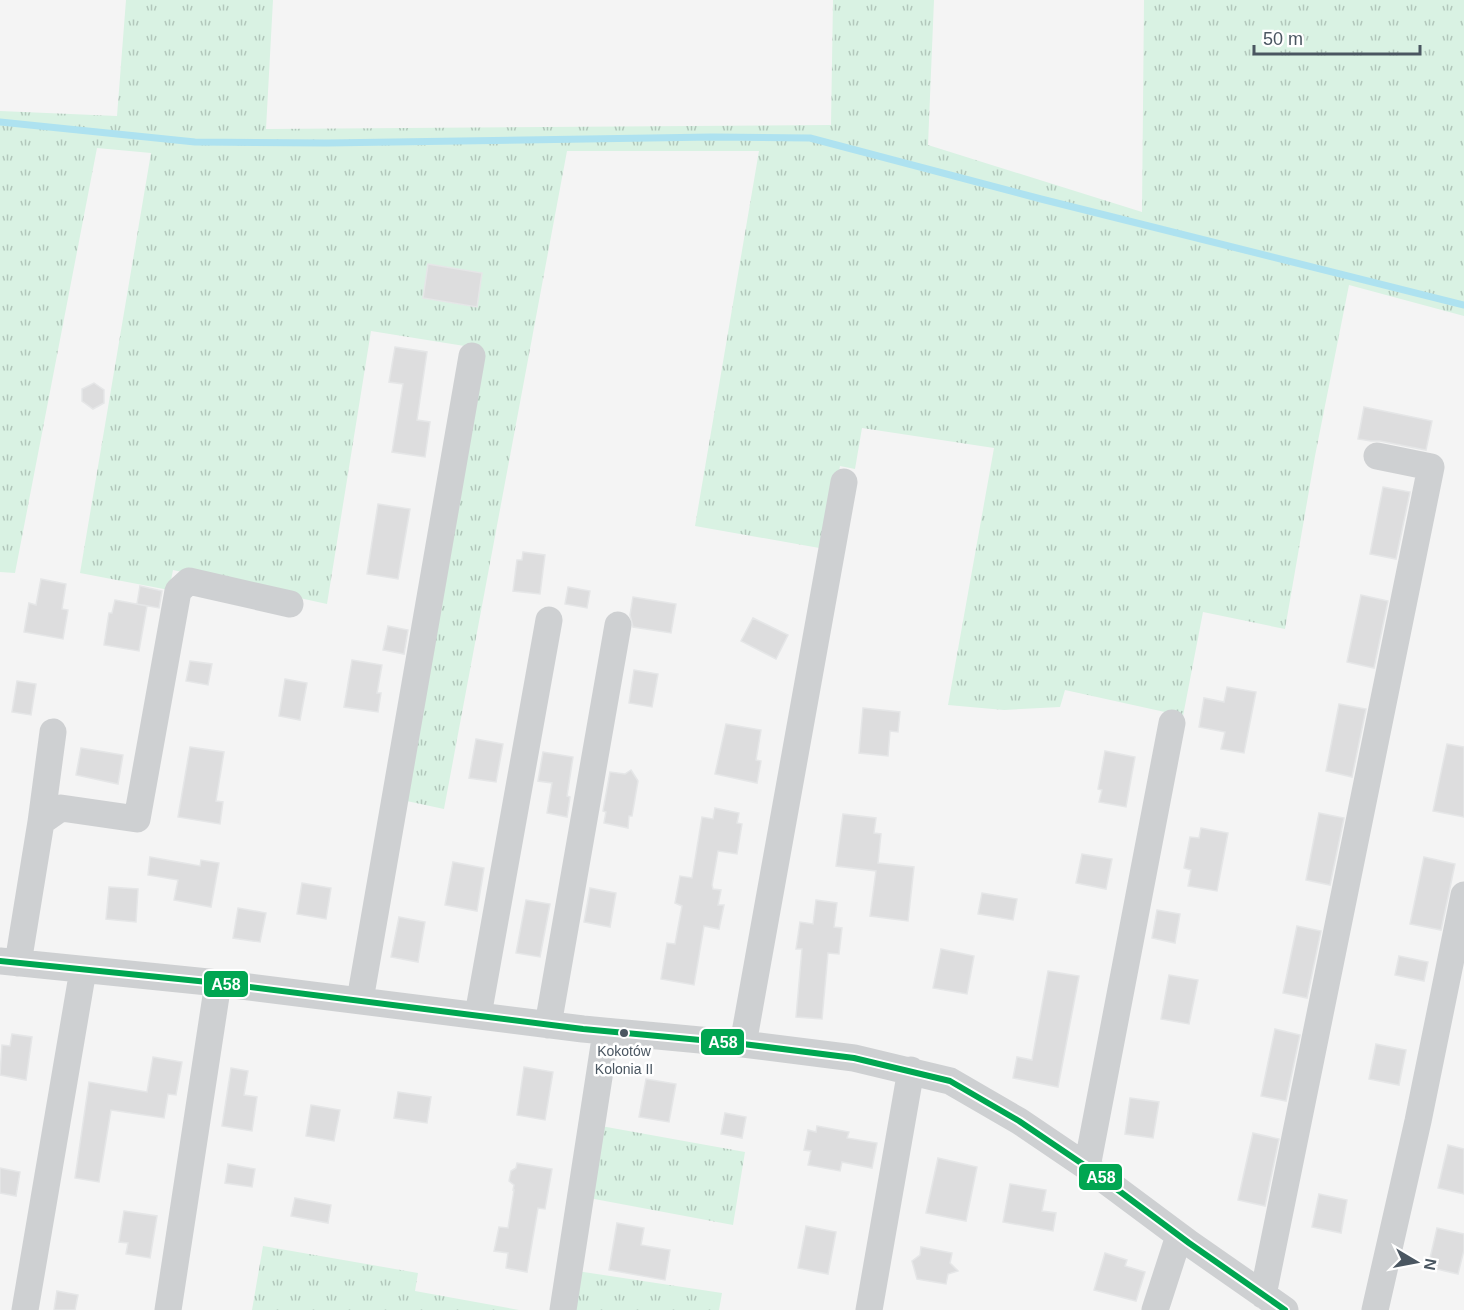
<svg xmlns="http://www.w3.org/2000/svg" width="1464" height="1310" viewBox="0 0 1464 1310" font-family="Arial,sans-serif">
<defs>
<pattern id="grass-tufts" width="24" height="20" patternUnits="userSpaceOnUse" patternTransform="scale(1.5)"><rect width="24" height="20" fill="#d9f2e3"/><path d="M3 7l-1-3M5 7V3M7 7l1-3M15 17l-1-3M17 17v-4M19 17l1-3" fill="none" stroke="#b2c7bb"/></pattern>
</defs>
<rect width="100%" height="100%" fill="#f4f4f4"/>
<path fill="url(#grass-tufts)" d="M126,0H273L266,129L831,125L833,0H934L928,145L1142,212L1144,0H1464V316L1349,285L1315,456L1285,629L1203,612L1183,716L1065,690L1060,707L1004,710L948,705L994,448L862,428L855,469L840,466L825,549L695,526L759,151H567L444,809L402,800L477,348L371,331L327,604L173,570L169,590L80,573L151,153L97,148L15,573L0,572V111L117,116Z
M601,1126L745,1152L733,1225L589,1198Z
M263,1246L418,1273L415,1291L519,1310H252Z
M577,1271L722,1293L719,1310H571Z"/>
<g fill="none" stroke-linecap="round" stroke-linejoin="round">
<path stroke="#aee2f0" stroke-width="7" d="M0,122L195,142L327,143L712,137L810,138L1041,199L1464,305"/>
</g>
<path fill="#ddddde" stroke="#e5e6e7" stroke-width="1.5" d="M428,264L482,273L477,307L423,298Z
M395,347L427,352L417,420L430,422L425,457L392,452L403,384L389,382Z
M94,383L104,390V403L93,409L82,401V389Z
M1364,407L1432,421L1426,450L1380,441H1371L1358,439Z
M1383,487L1410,492L1396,559L1370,554Z
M378,504L410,509L398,579L367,574Z
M523,552L545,555L540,594L513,591L517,560H522Z
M41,579L66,584L62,609L68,610L63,639L24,632L29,603L36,605Z
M140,586L162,591L159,608L137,604Z
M568,587L590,591L587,608L565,604Z
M1361,595L1388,601L1374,668L1347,662Z
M633,597L676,604L671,633L633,627L630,615Z
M115,600L147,606L139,651L104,645L109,613H112Z
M753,618L788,635L776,659L741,641Z
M388,626L408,630L404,654L383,650Z
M352,660L382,665L377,693H381L378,712L344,707Z
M190,661L212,664L208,685L186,681Z
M634,670L658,674L652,707L629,703Z
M285,679L307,683L300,720L279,716Z
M17,681L36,684L31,715L12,712Z
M1227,687L1256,692L1244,753L1221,749L1225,732L1199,727L1204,698L1224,702Z
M1339,704L1366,709L1352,777L1326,771Z
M863,708L900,712L898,732L890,731L888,756L859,753Z
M726,724L761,730L756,760L761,761L757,783L715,774Z
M476,739L503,744L496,782L469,778Z
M1447,744L1464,747V817L1433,811Z
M190,747L224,752L216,801L223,802L220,824L178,817Z
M81,748L123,755L118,784L76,775Z
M1105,751L1135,757L1126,807L1099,802L1102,790L1098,789Z
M543,752L573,757L567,796L570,797L567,817L547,813L552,783L538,781Z
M631,770L638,781L632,816H629L628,828L604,823L606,812L603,811L610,772L625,774Z
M715,808L739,813L737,823L742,824L737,854L718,851L712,885L713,889L721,890L718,905H724L719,929L704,926L694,985L661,979L667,943L675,944L682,906L675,903L680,876L692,878L702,817L713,819Z
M1319,813L1344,818L1330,885L1306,880Z
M843,814L876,818L874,833L881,834L878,863L914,867L908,921L870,916L876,871L836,866Z
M1201,828L1228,833L1217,891L1188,886L1191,870L1184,868L1190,837L1199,838Z
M1082,854L1112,859L1106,889L1076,883Z
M150,857L200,866L201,860L219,863L211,907L174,900L178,880L148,875Z
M1424,857L1455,864L1441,930L1410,924Z
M453,862L484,868L477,911L445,905Z
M302,883L331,888L326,919L297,914Z
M109,887L138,889L136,922L106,919Z
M590,888L616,893L610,927L584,922Z
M982,893L1017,899L1013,920L978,914Z
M526,900L550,904L540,957L516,953Z
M816,900L837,903L834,927L842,928L839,954L828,953L822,1019L796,1017L802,949H796L800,922L813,924Z
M238,908L266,913L260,942L233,938Z
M1157,910L1180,914L1175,943L1152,938Z
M399,917L425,922L418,962L391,957Z
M1297,926L1321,931L1307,998L1283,993Z
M941,949L974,956L967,994L933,988Z
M1399,956L1428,962L1424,981L1395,975Z
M1048,971L1079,976L1058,1087L1013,1078L1017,1057L1032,1060Z
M1169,975L1198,980L1189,1024L1161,1019Z
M1275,1029L1300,1035L1286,1101L1261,1096Z
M12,1034L32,1037L26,1080L0,1075L2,1045L10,1046Z
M1376,1044L1406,1050L1399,1085L1369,1079Z
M153,1057L182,1062L176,1095L168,1094L164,1118L111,1110L99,1182L75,1178L89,1082L147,1092Z
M524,1067L553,1072L545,1120L517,1115Z
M231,1068L248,1071L244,1095L257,1097L252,1131L222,1126Z
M646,1079L676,1084L669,1122L639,1117Z
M398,1092L431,1097L427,1123L394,1118Z
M1130,1098L1159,1102L1153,1138L1125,1134Z
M311,1105L340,1110L334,1141L306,1136Z
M725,1113L746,1117L742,1138L721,1134Z
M817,1126L849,1132L847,1138L877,1143L872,1168L842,1162L840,1171L808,1165L811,1151L804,1150L808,1130L816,1132Z
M1253,1133L1279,1139L1265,1206L1238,1200Z
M1448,1145L1464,1149V1194L1438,1188Z
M938,1158L977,1167L966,1221L926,1213Z
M517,1163L552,1169L545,1209L538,1208L527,1272L506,1268L508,1253L494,1251L499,1227L508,1228L514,1190H513L514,1185L509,1181L511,1171L516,1168Z
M228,1164L255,1169L252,1187L225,1183Z
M0,1168L20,1172L16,1196L0,1193Z
M1010,1184L1046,1190L1042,1211L1056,1213L1053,1231L1003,1222Z
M1319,1194L1347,1200L1341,1233L1312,1227Z
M295,1198L331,1205L328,1223L291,1216Z
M124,1211L157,1216L150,1258L126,1254L128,1243L119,1242Z
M617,1223L644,1228L641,1245L670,1250L665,1280L609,1270Z
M806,1226L836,1232L828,1274L798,1268Z
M1437,1228L1464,1234V1250L1458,1274L1428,1267Z
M921,1247L952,1253L950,1263L958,1271L948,1274L946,1284L917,1279L912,1261L920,1255Z
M1105,1253L1127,1260L1125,1266L1145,1272L1136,1301L1094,1290Z
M57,1291L78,1295L75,1310H54Z"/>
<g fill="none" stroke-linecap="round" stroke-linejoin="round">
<path stroke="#ced0d2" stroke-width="27" d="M41,822L53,732
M0,961L218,983L583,1029L743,1044L854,1058L950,1081L1019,1121L1087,1167L1189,1243L1285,1310
M18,963L41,822L61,808L137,819L178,591L189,581L290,604
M360,1000L472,356
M478,1015L549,620
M548,1025L618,625
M743,1044L844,482
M1087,1167L1172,723
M1263,1295L1431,467L1377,456
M25,1310L83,970
M168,1310L218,983
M563,1310L606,1032
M869,1310L911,1070
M1155,1310L1179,1236
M1375,1310L1418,1121L1464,895"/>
<g stroke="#fff" stroke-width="10">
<path id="bus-1" d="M0,961L218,983L583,1029L743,1044L854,1058L950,1081L1019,1121L1087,1167L1189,1243L1285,1310"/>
</g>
<use href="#bus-1" stroke="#00a651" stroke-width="6"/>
</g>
<circle fill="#4a5661" stroke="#fff" stroke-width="2" cx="624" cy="1033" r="5"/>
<g text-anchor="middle" stroke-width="5" stroke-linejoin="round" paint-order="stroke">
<g font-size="14" fill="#4a5661" stroke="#fff">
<text x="624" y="1056">Kokotów<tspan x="624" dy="18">Kolonia II</tspan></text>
</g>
</g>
<g stroke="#fff" stroke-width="2">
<rect x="203" y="970" width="46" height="28" rx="6" fill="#00a651"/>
<rect x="700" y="1028" width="45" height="28" rx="6" fill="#00a651"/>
<rect x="1078" y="1163" width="45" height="28" rx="6" fill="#00a651"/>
</g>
<g font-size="16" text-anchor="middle" font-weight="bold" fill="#fff">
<text x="226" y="990">A58</text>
<text x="723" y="1048">A58</text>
<text x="1101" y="1183">A58</text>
</g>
<g transform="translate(1416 1262) rotate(100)" stroke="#ffffff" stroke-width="4.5" paint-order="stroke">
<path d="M0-4.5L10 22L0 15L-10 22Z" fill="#4a5661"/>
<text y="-9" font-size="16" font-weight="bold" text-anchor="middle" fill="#4a5661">N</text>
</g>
<path d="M1254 45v9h166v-9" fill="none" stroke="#4a5661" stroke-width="3"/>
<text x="1263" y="45" font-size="18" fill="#4a5661" stroke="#ffffff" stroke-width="4.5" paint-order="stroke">50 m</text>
</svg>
